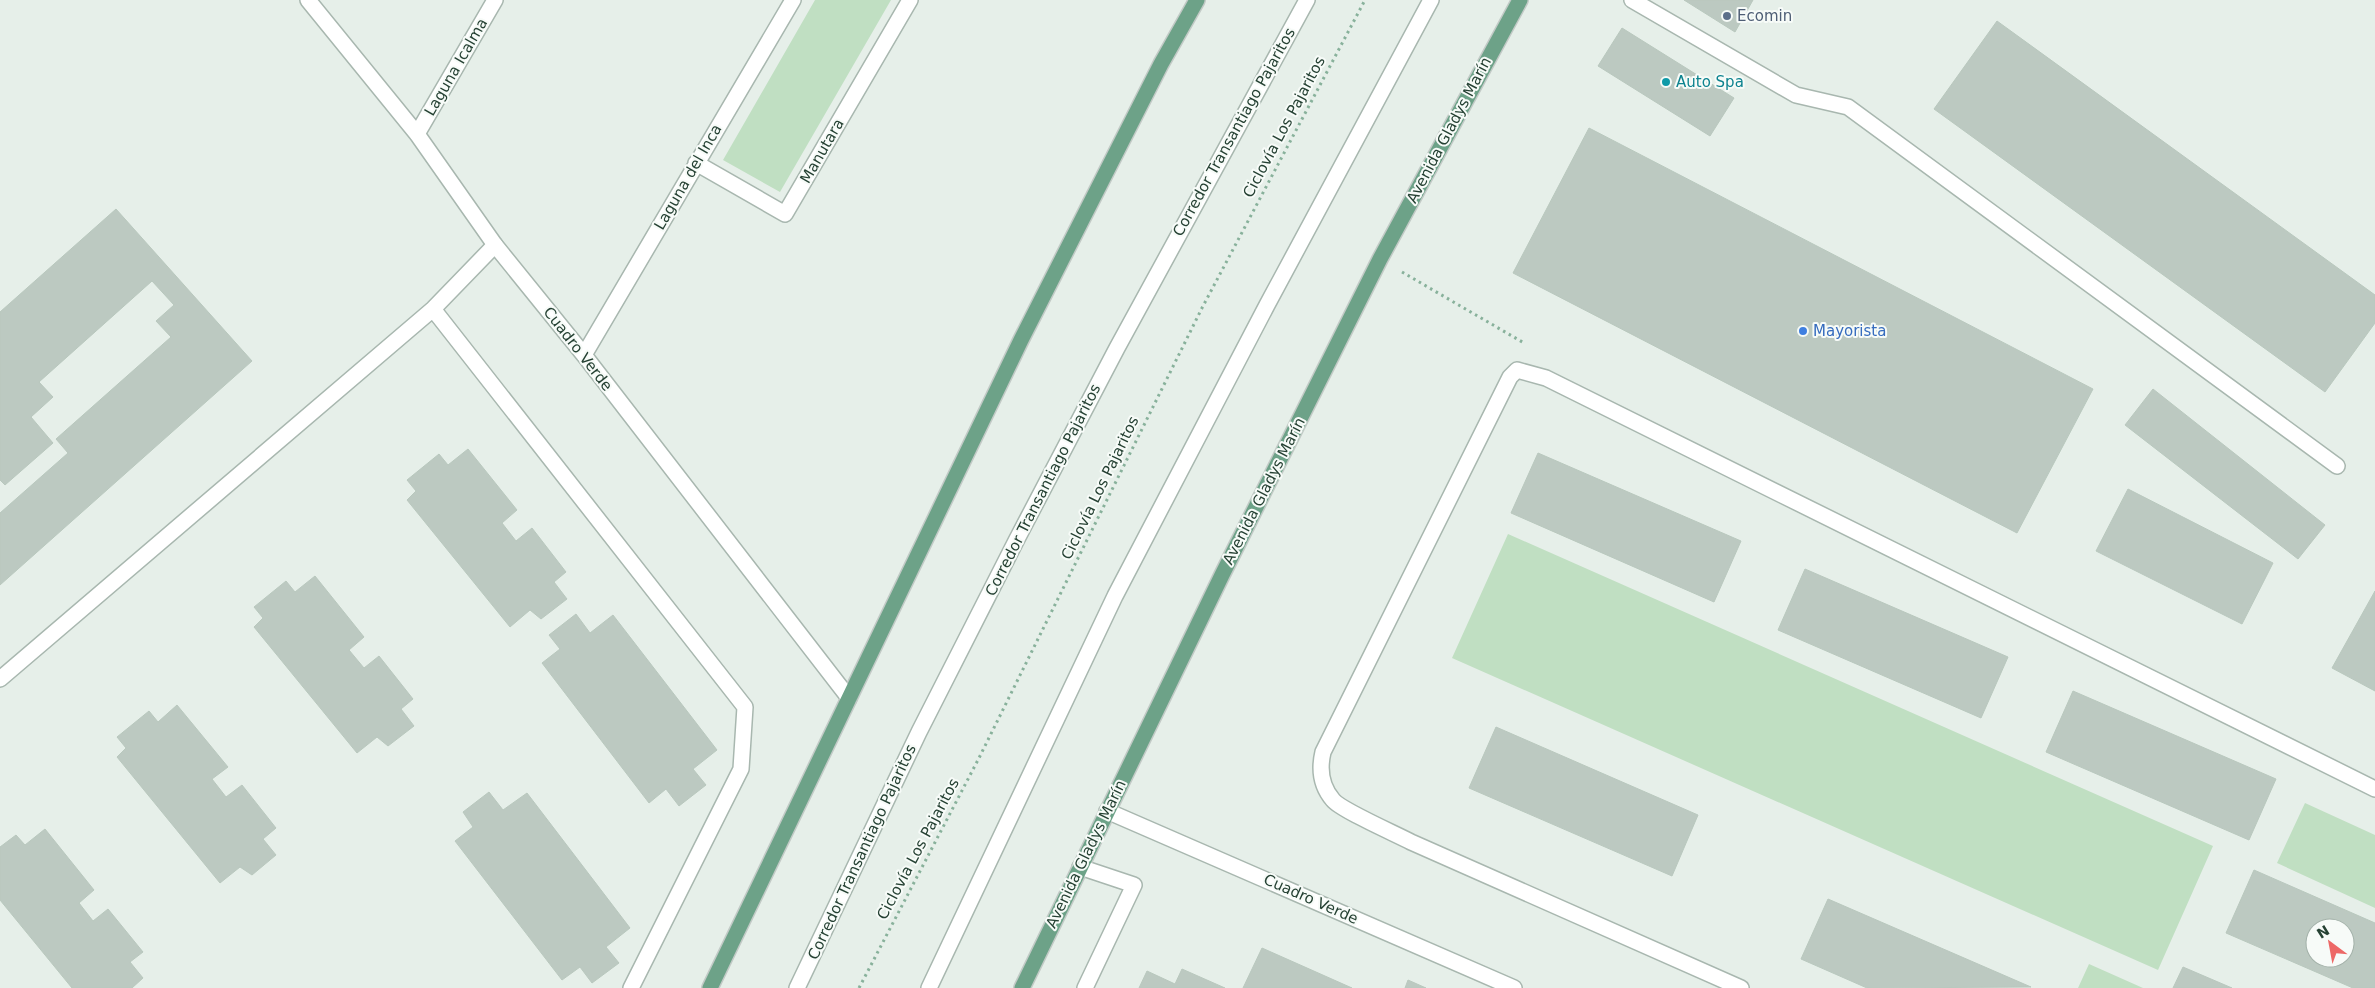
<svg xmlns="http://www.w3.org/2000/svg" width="2375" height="988" viewBox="0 0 2375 988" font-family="'DejaVu Sans',sans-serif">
<rect width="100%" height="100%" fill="#e6efe9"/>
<path fill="#c0dfc2" d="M815,0H891L780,192L723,160Z
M1508,534L2213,846L2158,970L1452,658Z
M2305,803L2375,835V908L2277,863Z
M2089,964L2143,988H2078Z"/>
<path fill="#bcc9c1" stroke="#b9c8be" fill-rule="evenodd" d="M1684,0H1753L1735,32Z
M1997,21L2375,295V323L2325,392L1934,109Z
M1622,28L1734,98L1710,136L1598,66Z
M1589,128L2093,389L2017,533L1513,273Z
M116,209L252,361L0,585V513L68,453L56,439L171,337L156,321L174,305L152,281L39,382L53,397L31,417L53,443L5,485L0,480V312Z
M2153,389L2325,525L2298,559L2125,425Z
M468,449L517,510L502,523L516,541L532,528L566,572L554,582L567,599L541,619L530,610L510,627L407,500L416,491L407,480L439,454L448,465Z
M1538,453L1741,541L1714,602L1511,513Z
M2128,489L2273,563L2242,624L2096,551Z
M1805,569L2008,657L1981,718L1778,630Z
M315,576L364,637L349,650L364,668L379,656L413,699L401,709L414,726L388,746L377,737L357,753L254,627L263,618L254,607L286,581L295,592Z
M2375,591V691L2332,668Z
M576,614L590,633L613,615L717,750L693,769L706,785L679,806L666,789L649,803L542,663L560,649L549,635Z
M2073,691L2276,779L2249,840L2046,752Z
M177,705L228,767L212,779L226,797L242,785L276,828L263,839L276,855L252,875L240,867L220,883L117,757L126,748L117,737L149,711L158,722Z
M1496,727L1698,815L1672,876L1469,788Z
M489,792L503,810L527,793L630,928L606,947L619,963L592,983L580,967L562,980L455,841L473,827L463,812Z
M45,829L94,890L79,903L93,921L108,909L143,952L130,962L143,978L132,988H72L0,900V847L16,835L25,845Z
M2254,870L2375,923V988H2353L2226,933ZM2315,928H2345V958H2315Z
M1828,899L2031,987L1867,988L1801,959Z
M1262,948L1352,988H1243Z
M2183,967L2232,988H2173Z
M1182,969L1225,988H1139L1147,971L1175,984Z
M1408,980L1426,988H1405Z"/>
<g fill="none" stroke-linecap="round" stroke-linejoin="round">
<g stroke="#a8b7af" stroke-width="18">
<path id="lane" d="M1632,0L1796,95L1848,107L2337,466
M433,309L745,707L741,769L631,988
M0,679L433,309L495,245
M1080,867L1134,885L1085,988
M797,988L919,732L1017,539L1117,348L1307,0
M929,988L1115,596L1267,305L1431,0
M1741,988L1411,842C1396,834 1341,810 1333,800C1321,786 1319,769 1323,752L1510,377L1517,370L1546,378L2375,789"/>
</g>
<g stroke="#a8b7af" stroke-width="18">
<path id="street" d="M308,0L417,134L495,245L584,355L849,698
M417,134L495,0
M696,163L785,214L910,0
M584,355L793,0
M1107,811L1514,988"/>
</g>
<g stroke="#c2cac6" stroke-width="18">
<path id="primary" d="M710,988L1021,340L1161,64L1197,0
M1022,988L1222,575L1380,259L1520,0"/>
</g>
<path stroke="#88b19b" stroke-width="3" stroke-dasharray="2.5 4" stroke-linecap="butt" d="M1402,272L1524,343
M859,988L979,758L1202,308L1365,0"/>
<use href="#lane" stroke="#fff" stroke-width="15"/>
<use href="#street" stroke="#fff" stroke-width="15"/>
<use href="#primary" stroke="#6da288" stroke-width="15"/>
</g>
<circle fill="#5c6f8a" stroke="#f7fbf8" stroke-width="2" cx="1727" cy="16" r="5"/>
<circle fill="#0f9aa8" stroke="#f7fbf8" stroke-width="2" cx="1666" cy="82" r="5"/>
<circle fill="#3f7fe0" stroke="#f7fbf8" stroke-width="2" cx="1803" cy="331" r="5"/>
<g text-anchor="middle" stroke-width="4" stroke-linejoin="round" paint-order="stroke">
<g font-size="15" fill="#4e5e75" stroke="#f7fbf8" text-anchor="start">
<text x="1737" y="21">Ecomin</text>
</g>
<g font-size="15" fill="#254133" stroke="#f7fbf8">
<text transform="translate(456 67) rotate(-60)" y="5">Laguna Icalma</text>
<text transform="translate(1284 127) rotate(-62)" y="5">Ciclovía Los Pajaritos</text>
<text transform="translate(1449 130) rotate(-62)" y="5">Avenida Gladys Marín</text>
<text transform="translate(1234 132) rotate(-61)" y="5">Corredor Transantiago Pajaritos</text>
<text transform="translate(822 151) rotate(-60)" y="5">Manutara</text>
<text transform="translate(688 177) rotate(-60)" y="5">Laguna del Inca</text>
<text transform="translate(578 349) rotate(52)" y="5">Cuadro Verde</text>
<text transform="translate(1100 488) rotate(-64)" y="5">Ciclovía Los Pajaritos</text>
<text transform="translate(1043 490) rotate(-63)" y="5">Corredor Transantiago Pajaritos</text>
<text transform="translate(1264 491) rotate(-63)" y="5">Avenida Gladys Marín</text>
<text transform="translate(918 849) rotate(-62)" y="5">Ciclovía Los Pajaritos</text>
<text transform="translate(862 852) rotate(-65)" y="5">Corredor Transantiago Pajaritos</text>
<text transform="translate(1086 854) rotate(-64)" y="5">Avenida Gladys Marín</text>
<text transform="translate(1311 899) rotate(24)" y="5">Cuadro Verde</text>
</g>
<g font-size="15" fill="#0d838f" stroke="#f7fbf8" text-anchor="start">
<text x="1676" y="87">Auto Spa</text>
</g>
<g font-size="15" fill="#366cbe" stroke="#f7fbf8" text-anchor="start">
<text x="1813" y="336">Mayorista</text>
</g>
</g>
<g transform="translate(2330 943) rotate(328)"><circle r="24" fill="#f7fbf8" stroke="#a3b1a9"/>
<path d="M0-4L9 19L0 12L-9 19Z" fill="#ed6866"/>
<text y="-8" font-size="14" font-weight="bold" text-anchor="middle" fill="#254133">N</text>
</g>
</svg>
